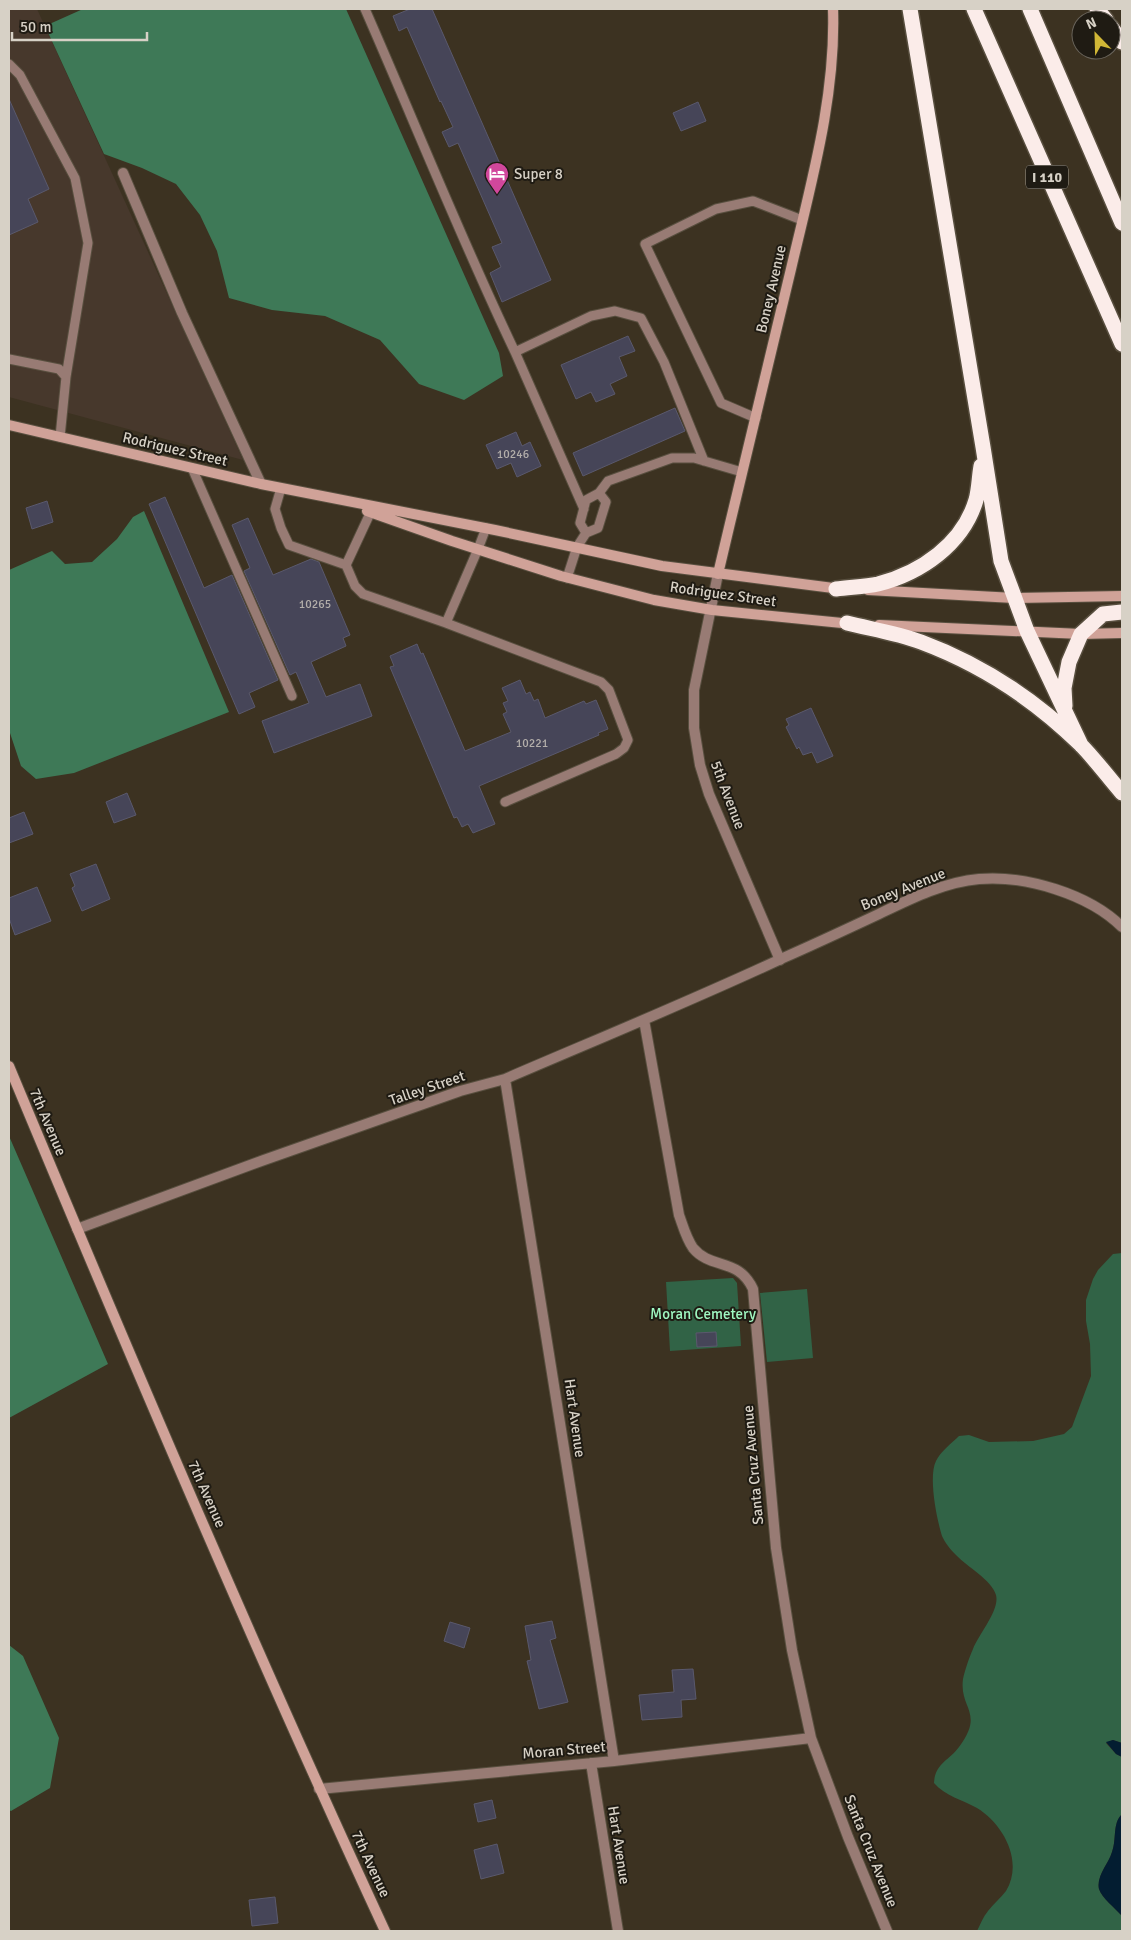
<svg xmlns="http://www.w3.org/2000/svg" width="1131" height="1940" viewBox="0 0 1131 1940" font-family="Signika,sans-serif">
<rect width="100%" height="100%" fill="#3c3221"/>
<path fill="#47382c" d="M9,9H37L243,460L9,397Z"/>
<path fill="#316346" d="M1122,1253V1743L1113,1740L1106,1743L1116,1754L1122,1757V1814C1112,1824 1117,1839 1112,1852C1109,1863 1096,1876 1099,1889C1102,1898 1115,1908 1122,1916V1931H977C980,1925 983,1917 988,1911C993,1904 1001,1898 1006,1891C1024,1861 1003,1824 977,1808C963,1800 945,1796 934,1783C935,1763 949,1761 959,1747C985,1712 959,1709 963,1679C965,1670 969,1658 973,1649C979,1634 1000,1610 996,1595C992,1580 966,1566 956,1555C951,1550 945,1543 942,1536C937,1520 928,1477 936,1461C940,1452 952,1443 959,1436L969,1435L989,1442L1033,1441L1064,1434L1072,1427L1091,1376L1090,1344L1086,1321V1300L1093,1279L1098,1270L1113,1254Z
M733,1278L737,1283L741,1346L670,1351L666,1282Z
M807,1289L813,1358L767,1362L760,1293Z"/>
<path fill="#3e7957" d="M83,9H346L499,353L503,376L464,400L419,384L380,340L325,316L272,310L229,298L217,251L200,215L176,184L142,168L104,154L45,26Z
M144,511L229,712L74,773L36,779L21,766L9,730V570L52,551L65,564L92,562L117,539L133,517Z
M9,1136L108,1364L9,1418Z
M9,1645L23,1656L59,1738L50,1788L11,1811L9,1810Z"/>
<path fill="#031d31" d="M1113,1740L1122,1743V1757L1116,1754L1106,1742Z
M1122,1814V1916C1115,1908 1102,1898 1099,1889C1096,1876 1109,1863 1112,1852C1117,1839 1112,1824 1122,1814Z"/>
<path fill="#464558" stroke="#5a596d" d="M410,9H432L551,280L502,302L490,273L501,267L492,247L502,243L458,143L449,147L442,132L453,127L441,101L440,102L407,27L399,31L393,16Z
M9,99L49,189L28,199L38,222L9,235Z
M698,102L706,121L681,131L673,113Z
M628,336L635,351L619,357L627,376L610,384L615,394L596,402L591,392L576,399L561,365Z
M675,408L685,431L583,476L573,453Z
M516,432L522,446L530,442L541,466L517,477L511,463L497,469L486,445Z
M165,497L204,588L232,575L278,680L249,693L255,707L239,714L149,504Z
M47,501L53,522L32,529L26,508Z
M248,518L273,575L311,559L319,562L350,635L343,638L346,646L311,662L326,697L360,684L372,716L274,753L262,721L309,703L296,672L290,675L244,571L250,568L232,525Z
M417,644L421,654L423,653L465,751L511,732L503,714L507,712L503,703L508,701L502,688L520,680L526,694L530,692L534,701L538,699L545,718L584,701L586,704L596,700L608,729L598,733L599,735L479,786L495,824L473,833L468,824L462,827L457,817L454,818L390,667L394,666L390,656Z
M811,708L833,756L817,763L812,752L803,755L799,747L797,749L786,727L789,725L786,719Z
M127,793L136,815L114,823L106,802Z
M24,812L33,834L9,843V818Z
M96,864L110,899L82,911L72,888L75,886L70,874Z
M37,887L51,921L15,935L9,918V898Z
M716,1332L717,1346L697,1347L696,1333Z
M552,1621L556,1638L550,1640L568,1702L539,1709L527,1661L531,1660L525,1626Z
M450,1622L470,1628L464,1648L444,1641Z
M693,1669L696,1699L681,1700L682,1717L642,1720L639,1695L674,1692L672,1670Z
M492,1800L496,1818L478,1822L474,1804Z
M497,1844L504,1873L481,1879L474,1850Z
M275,1897L278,1923L252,1926L249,1900Z"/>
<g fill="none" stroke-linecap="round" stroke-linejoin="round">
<g stroke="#584f3f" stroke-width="11">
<path id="lane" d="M365,9C415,123 461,239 515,352
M9,64L20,75L75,178L88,243L66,377
M9,359L59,369L66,377L60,437
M756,418L721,403L645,244L716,209L753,201L802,220
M192,468L292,696
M281,488L275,509L281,528L289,545L346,565
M599,493L608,481L672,458H694L742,472
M373,507L346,565L355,586L363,594L446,623
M584,509L515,352L591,316L615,311L641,318L664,362L704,461
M486,528L478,549L446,623L601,682L609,690L628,740L624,748L616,754L505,802
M567,578L577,547L586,533L598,528L606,502L599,493L586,500L580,523L586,533"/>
</g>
<g stroke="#584f3f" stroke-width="12">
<path id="street" d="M123,173L182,313L261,484
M718,574L694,690V728L700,765L709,794L780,960
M644,1020L679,1215C683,1226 686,1238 693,1248C711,1270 738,1257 753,1289L776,1548L792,1650L811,1738L848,1837L887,1931
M505,1079L614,1761
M77,1229L264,1160L460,1091L505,1079C598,1039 691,1001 783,958C815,944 847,929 879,914C910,899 944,882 979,879C1025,875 1089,894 1122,927
M591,1763L618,1931
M319,1789L614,1761L811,1738"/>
</g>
<g stroke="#584f3f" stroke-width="12">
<path id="secondary" d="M9,425L261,484L495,530L662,566L841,589
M367,511L452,541L561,576L654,600L712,610L852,624
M718,574C742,472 767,370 791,269C811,183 836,97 833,9
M868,590L1014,598L1122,596
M879,625L1081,634L1122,633
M9,1066C130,1356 253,1646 385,1931"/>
</g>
<g stroke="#584f3f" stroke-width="18">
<path id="highway" d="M910,9L983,447L1001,561L1027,631L1081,745
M974,9L1122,344
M1030,9L1122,223
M1097,9L1106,20
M1111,27L1122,42
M836,589C850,587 865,587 878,584C921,573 963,544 976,500C979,489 979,477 981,466
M847,623C871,629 897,633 921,642C980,664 1034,699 1080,744C1095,759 1108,777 1122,793
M1065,706L1064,688L1069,662L1081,634L1103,614L1122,612"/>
</g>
<use href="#lane" stroke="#987b74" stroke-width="9"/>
<use href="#street" stroke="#987b74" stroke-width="10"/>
<use href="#secondary" stroke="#d0a298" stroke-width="10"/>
<use href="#highway" stroke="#fbece9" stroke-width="15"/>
</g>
<defs>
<g id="hotel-pin" transform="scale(1.25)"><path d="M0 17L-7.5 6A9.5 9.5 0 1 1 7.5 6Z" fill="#d1479c" stroke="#1f1b13"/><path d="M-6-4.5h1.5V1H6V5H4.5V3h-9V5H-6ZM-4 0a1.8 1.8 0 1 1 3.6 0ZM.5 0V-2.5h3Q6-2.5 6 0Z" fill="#fff"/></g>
</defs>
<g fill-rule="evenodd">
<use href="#hotel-pin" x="497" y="174"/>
</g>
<g text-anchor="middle" stroke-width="4" stroke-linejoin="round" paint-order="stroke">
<g font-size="12" fill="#b3aeaa">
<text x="513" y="458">10246</text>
<text x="315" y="608">10265</text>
<text x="532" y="747">10221</text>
</g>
<rect fill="#1f1b13" stroke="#a09a90" stroke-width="1" x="1026" y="165.5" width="42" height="23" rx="4"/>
<g font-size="14" font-weight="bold" fill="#d7d1c6">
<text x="1047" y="182">I 110</text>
</g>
<g font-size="15" fill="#d7d1c6" stroke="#1f1b13" text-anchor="start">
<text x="514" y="179">Super 8</text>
</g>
<g font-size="15" fill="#d7d1c6" stroke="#1f1b13">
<text transform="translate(771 289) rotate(-77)" y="5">Boney Avenue</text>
<text transform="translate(175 449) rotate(13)" y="5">Rodriguez Street</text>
<text transform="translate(723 594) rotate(8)" y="5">Rodriguez Street</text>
<text transform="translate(728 795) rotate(69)" y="5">5th Avenue</text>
<text transform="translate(903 889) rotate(-22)" y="5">Boney Avenue</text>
<text transform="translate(427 1088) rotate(-19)" y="5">Talley Street</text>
<text transform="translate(48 1122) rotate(67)" y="5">7th Avenue</text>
<text transform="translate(575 1418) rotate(82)" y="5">Hart Avenue</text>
<text transform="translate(753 1465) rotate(-95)" y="5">Santa Cruz Avenue</text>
<text transform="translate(207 1494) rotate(66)" y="5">7th Avenue</text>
<text transform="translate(564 1750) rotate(-5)" y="5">Moran Street</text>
<text transform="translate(619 1845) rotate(81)" y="5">Hart Avenue</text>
<text transform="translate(871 1851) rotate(68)" y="5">Santa Cruz Avenue</text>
<text transform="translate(371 1864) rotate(65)" y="5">7th Avenue</text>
</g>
<g font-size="15" fill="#9ff7c1" stroke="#1f1b13">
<text x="703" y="1319">Moran Cemetery</text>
</g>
</g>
<rect width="1131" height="1940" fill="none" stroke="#d7d1c6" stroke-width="20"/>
<g transform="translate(1096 35) rotate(337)"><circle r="24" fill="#1f1b13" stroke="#69645b"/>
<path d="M0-4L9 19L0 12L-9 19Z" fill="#d1b736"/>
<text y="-8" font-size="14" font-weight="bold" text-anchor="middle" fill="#d7d1c6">N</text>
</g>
<path d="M12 32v8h135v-8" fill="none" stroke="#d7d1c6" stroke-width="2.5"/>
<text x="20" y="32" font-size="15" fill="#d7d1c6" stroke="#1f1b13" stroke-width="4" paint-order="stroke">50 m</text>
</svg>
